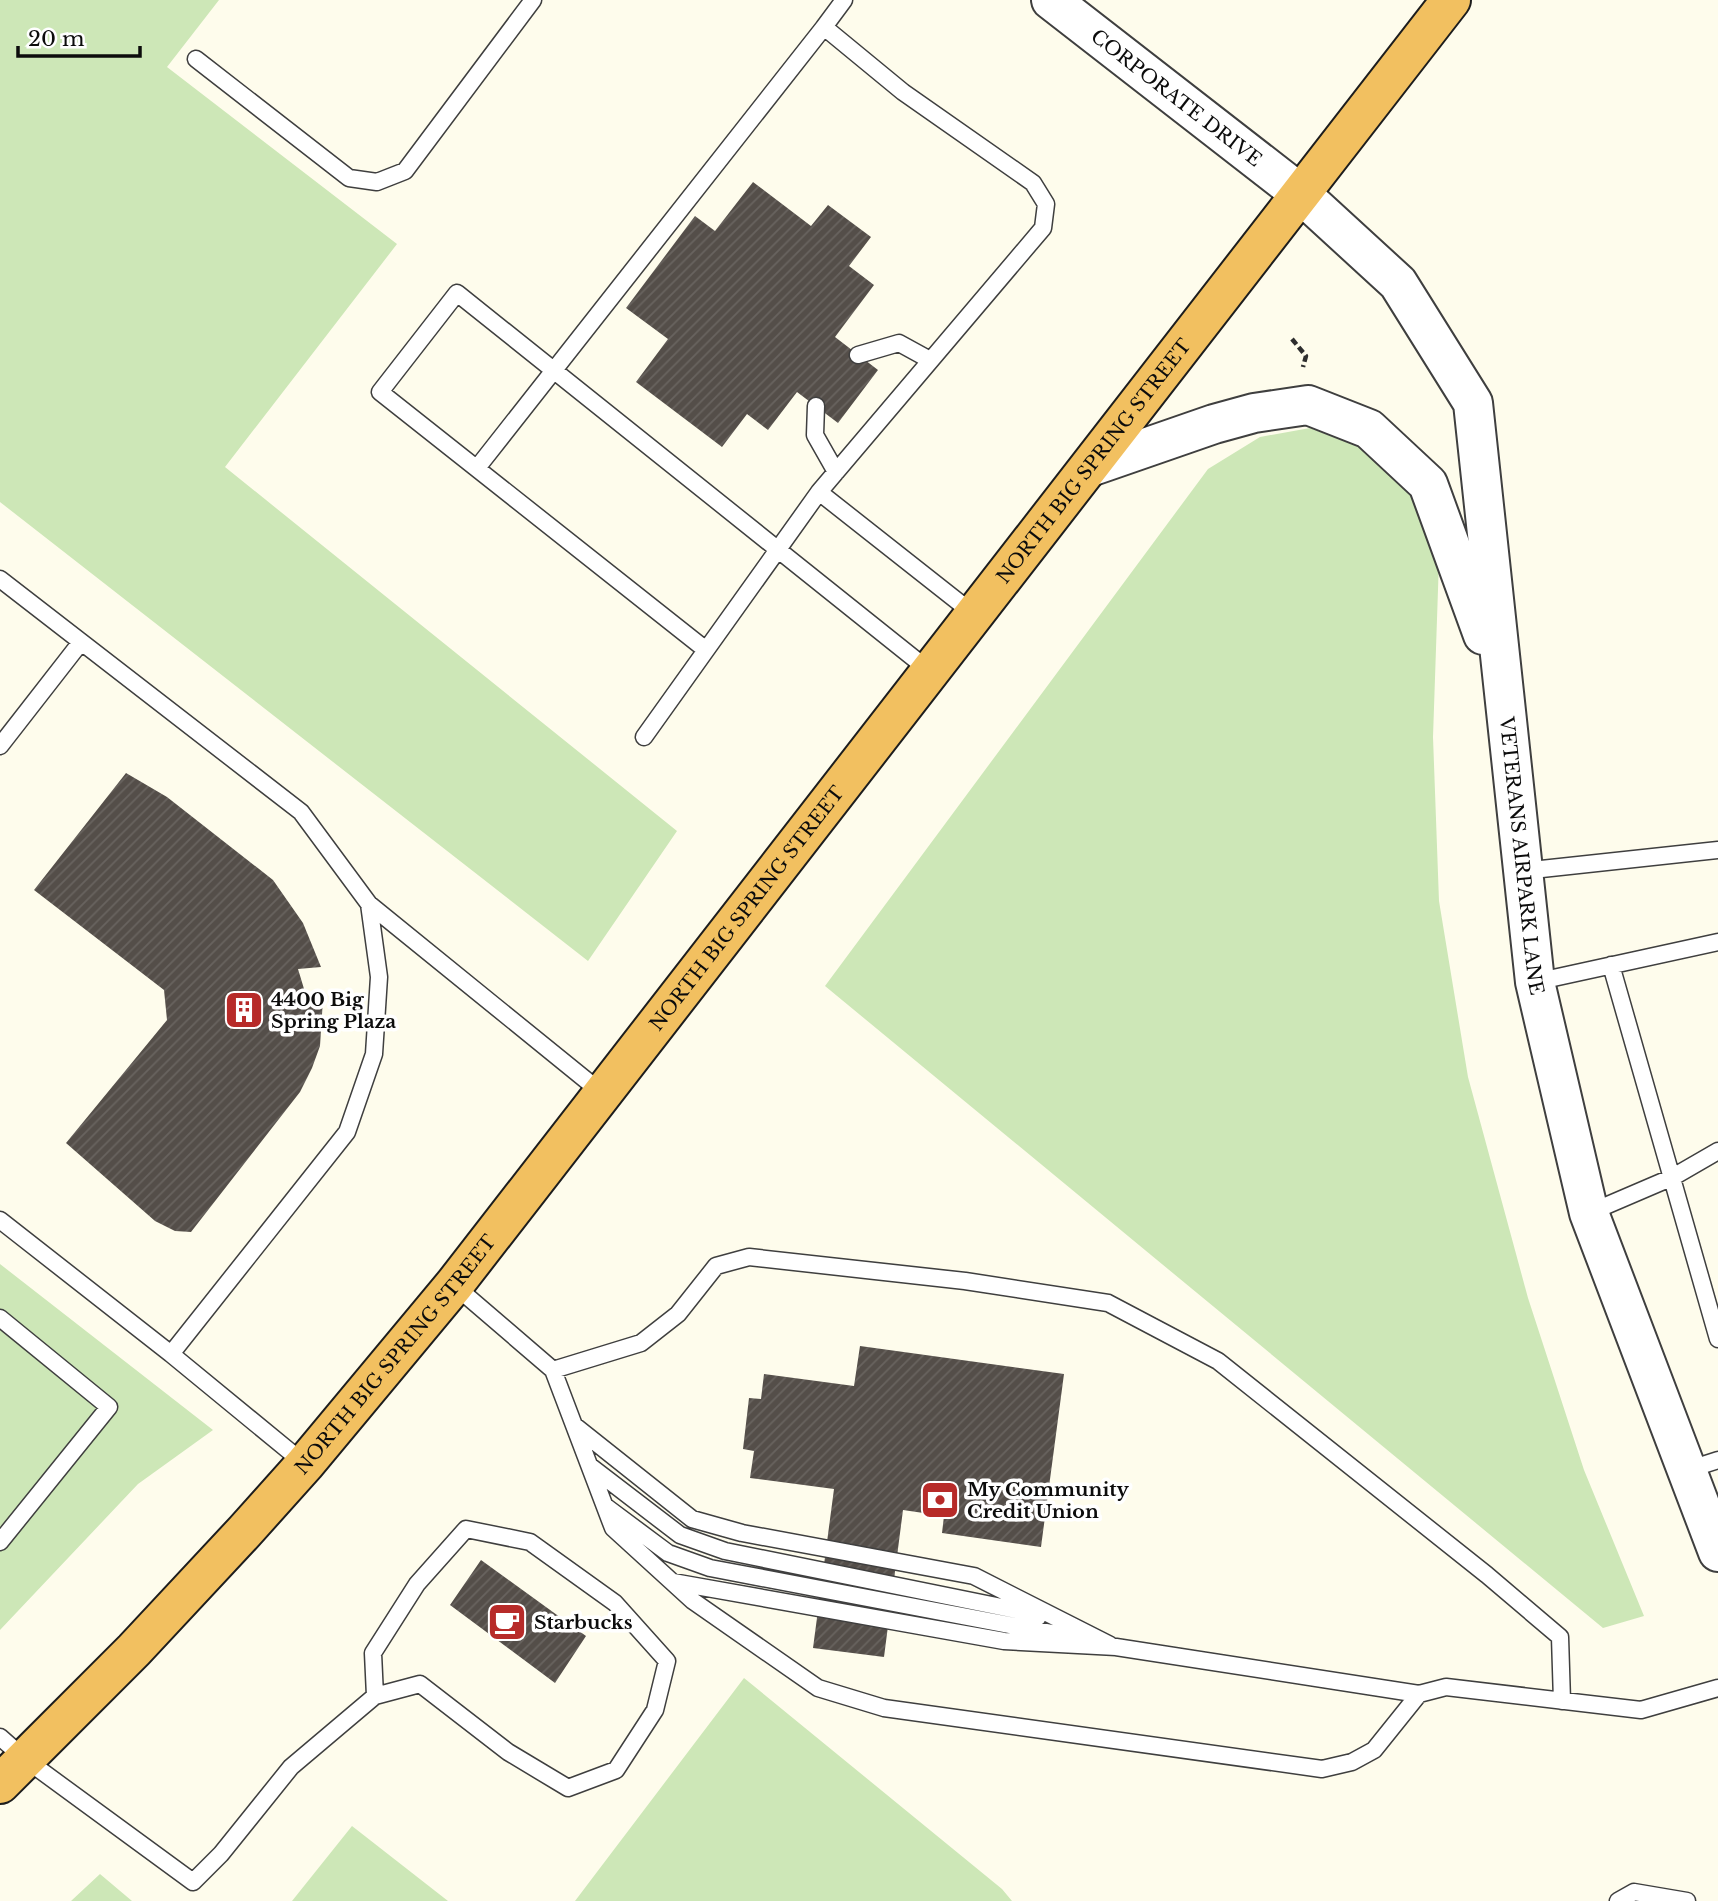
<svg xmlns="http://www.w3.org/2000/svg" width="1718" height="1901" viewBox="0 0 1718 1901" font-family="'Libre Baskerville',serif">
<defs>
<pattern id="building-hatch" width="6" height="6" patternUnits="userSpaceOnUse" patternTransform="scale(1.75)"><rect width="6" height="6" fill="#544e49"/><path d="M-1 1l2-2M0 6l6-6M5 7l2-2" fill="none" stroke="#68635f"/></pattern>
</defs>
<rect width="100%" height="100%" fill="#fefcec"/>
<path fill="#cde7b7" d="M0,0H219L167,67L397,244L225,467L677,831L588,961L0,502Z
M1310,428L1363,448L1412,497L1439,560L1433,737L1439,901L1468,1077L1528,1298L1584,1470L1644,1616L1603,1628L825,986L1208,469L1260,437Z
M0,1264L213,1430L138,1484L0,1630Z
M744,1678L1002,1889L1012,1901H575Z
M352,1826L448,1901H292Z
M100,1874L132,1901H71Z"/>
<path fill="url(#building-hatch)" d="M753,182L811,226L828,205L871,237L849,266L874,285L835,337L878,370L838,423L797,392L768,430L747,414L722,447L636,382L668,339L626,308L695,216L715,231Z
M126,773L167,797L273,880L303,923L321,967L298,969L308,1002L323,999L320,1046L312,1068L300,1092L191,1232L175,1231L155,1221L66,1143L167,1020L164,990L34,890Z
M860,1346L1064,1374L1041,1547L942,1533L944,1516L903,1510L884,1657L813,1648L834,1489L750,1478L754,1451L743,1449L749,1398L761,1399L764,1374L854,1386Z
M481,1560L586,1636L555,1683L450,1605Z"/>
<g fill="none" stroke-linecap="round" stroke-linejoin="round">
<g stroke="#3f3f3f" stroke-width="19">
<path id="service" d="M196,59L349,178L377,182L405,171L533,0
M858,355L899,343L930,360
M816,406L815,435L836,472
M477,468L824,27
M819,492L975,615
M0,579L301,812L369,904
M706,650L380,392L457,293L931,672
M644,737L819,492L1043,228L1046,204L1033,183L903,92L824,27L844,0
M0,746L81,642
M1523,871L1718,850
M1611,965L1718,1339
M1535,982L1718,942
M1589,1213L1673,1177L1718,1151
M0,1220L171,1354
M454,1285L553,1370L613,1528L693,1601L818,1688L884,1708L1322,1769L1352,1762L1374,1750L1419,1694L1446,1687L1641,1710L1718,1688
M0,1318L109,1407L0,1542
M553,1370L641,1343L678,1314L716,1266L749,1257L965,1281L1108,1303L1218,1361L1487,1575L1560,1637L1562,1701
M575,1426L692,1519L742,1533L974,1576L1110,1645
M305,1464L171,1354L347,1132L374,1054L379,977L369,904L602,1093
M590,1466L680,1535L725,1551L1026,1612L1038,1617
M1687,1470L1718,1460
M605,1506L668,1553L710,1568L1073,1637
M673,1582L1004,1641L1116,1647L1419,1694
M0,1737L25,1759L193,1882L221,1854L291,1767L375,1696L420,1684L508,1752L568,1788L616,1770L655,1710L667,1661L615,1603L530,1542L466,1529L417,1584L373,1653L375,1696
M1618,1901L1634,1892L1687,1901"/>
</g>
<g stroke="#3f3f3f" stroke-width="42">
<g id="tertiary">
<path id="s1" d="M1051,0L1302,195L1398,283L1473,403L1535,982L1589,1213L1718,1552"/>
<path d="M1090,467L1214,424L1254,413L1308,405L1369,429L1428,484L1483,635"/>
</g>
</g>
<g stroke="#1d1d1d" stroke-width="42">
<g id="trunk">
<path id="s2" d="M0,1784L134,1650L245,1531L305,1464L454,1285L1451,0"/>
</g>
</g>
<path stroke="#2e2e2e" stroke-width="4.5" stroke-dasharray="7 3.5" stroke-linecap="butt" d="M1292,339L1306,356L1303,367"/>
<use href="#service" stroke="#fff" stroke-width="16"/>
<use href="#tertiary" stroke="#fff" stroke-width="38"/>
<use href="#trunk" stroke="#f2c060" stroke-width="38"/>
</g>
<defs>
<g id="building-square" transform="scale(2.0125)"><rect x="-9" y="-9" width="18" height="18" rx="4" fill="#b72b29" stroke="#fff"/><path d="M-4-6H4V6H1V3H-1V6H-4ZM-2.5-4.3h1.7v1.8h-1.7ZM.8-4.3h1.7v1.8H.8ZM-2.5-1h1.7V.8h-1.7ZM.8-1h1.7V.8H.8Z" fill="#fff"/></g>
<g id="bank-square" transform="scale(2.0125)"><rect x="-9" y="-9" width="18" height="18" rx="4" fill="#b72b29" stroke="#fff"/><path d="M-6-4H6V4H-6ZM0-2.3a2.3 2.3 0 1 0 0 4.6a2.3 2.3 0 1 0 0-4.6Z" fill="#fff"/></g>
<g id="cafe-square" transform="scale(2.0125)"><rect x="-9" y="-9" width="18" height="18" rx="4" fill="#b72b29" stroke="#fff"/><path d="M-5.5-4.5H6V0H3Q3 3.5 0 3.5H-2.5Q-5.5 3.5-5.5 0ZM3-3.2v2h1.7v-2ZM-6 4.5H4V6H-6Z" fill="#fff"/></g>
</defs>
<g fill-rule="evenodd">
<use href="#building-square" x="244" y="1010"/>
<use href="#bank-square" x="940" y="1500"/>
<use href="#cafe-square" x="507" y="1622"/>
</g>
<g text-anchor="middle" stroke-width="7" stroke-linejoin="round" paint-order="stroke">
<g font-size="19" fill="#0c0c0c" stroke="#fff">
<text dy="7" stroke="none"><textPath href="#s1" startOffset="159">CORPORATE DRIVE</textPath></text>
<text dy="7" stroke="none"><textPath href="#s2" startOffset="1718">NORTH BIG SPRING STREET</textPath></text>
<text dy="7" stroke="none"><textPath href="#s1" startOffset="1045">VETERANS AIRPARK LANE</textPath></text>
<text dy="7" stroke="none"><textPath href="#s2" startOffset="1152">NORTH BIG SPRING STREET</textPath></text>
<text dy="7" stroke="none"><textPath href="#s2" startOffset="584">NORTH BIG SPRING STREET</textPath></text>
</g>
<g font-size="19" font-weight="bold" fill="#0c0c0c" stroke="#fff" text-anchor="start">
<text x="271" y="1006">4400 Big<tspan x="271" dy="22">Spring Plaza</tspan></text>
<text x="967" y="1496">My Community<tspan x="967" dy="22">Credit Union</tspan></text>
<text x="534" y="1629">Starbucks</text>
</g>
</g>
<path d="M18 46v10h122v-10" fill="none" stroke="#0c0c0c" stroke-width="3.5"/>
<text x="28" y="46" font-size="21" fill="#0c0c0c" stroke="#ffffff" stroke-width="5" paint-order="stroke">20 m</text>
</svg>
